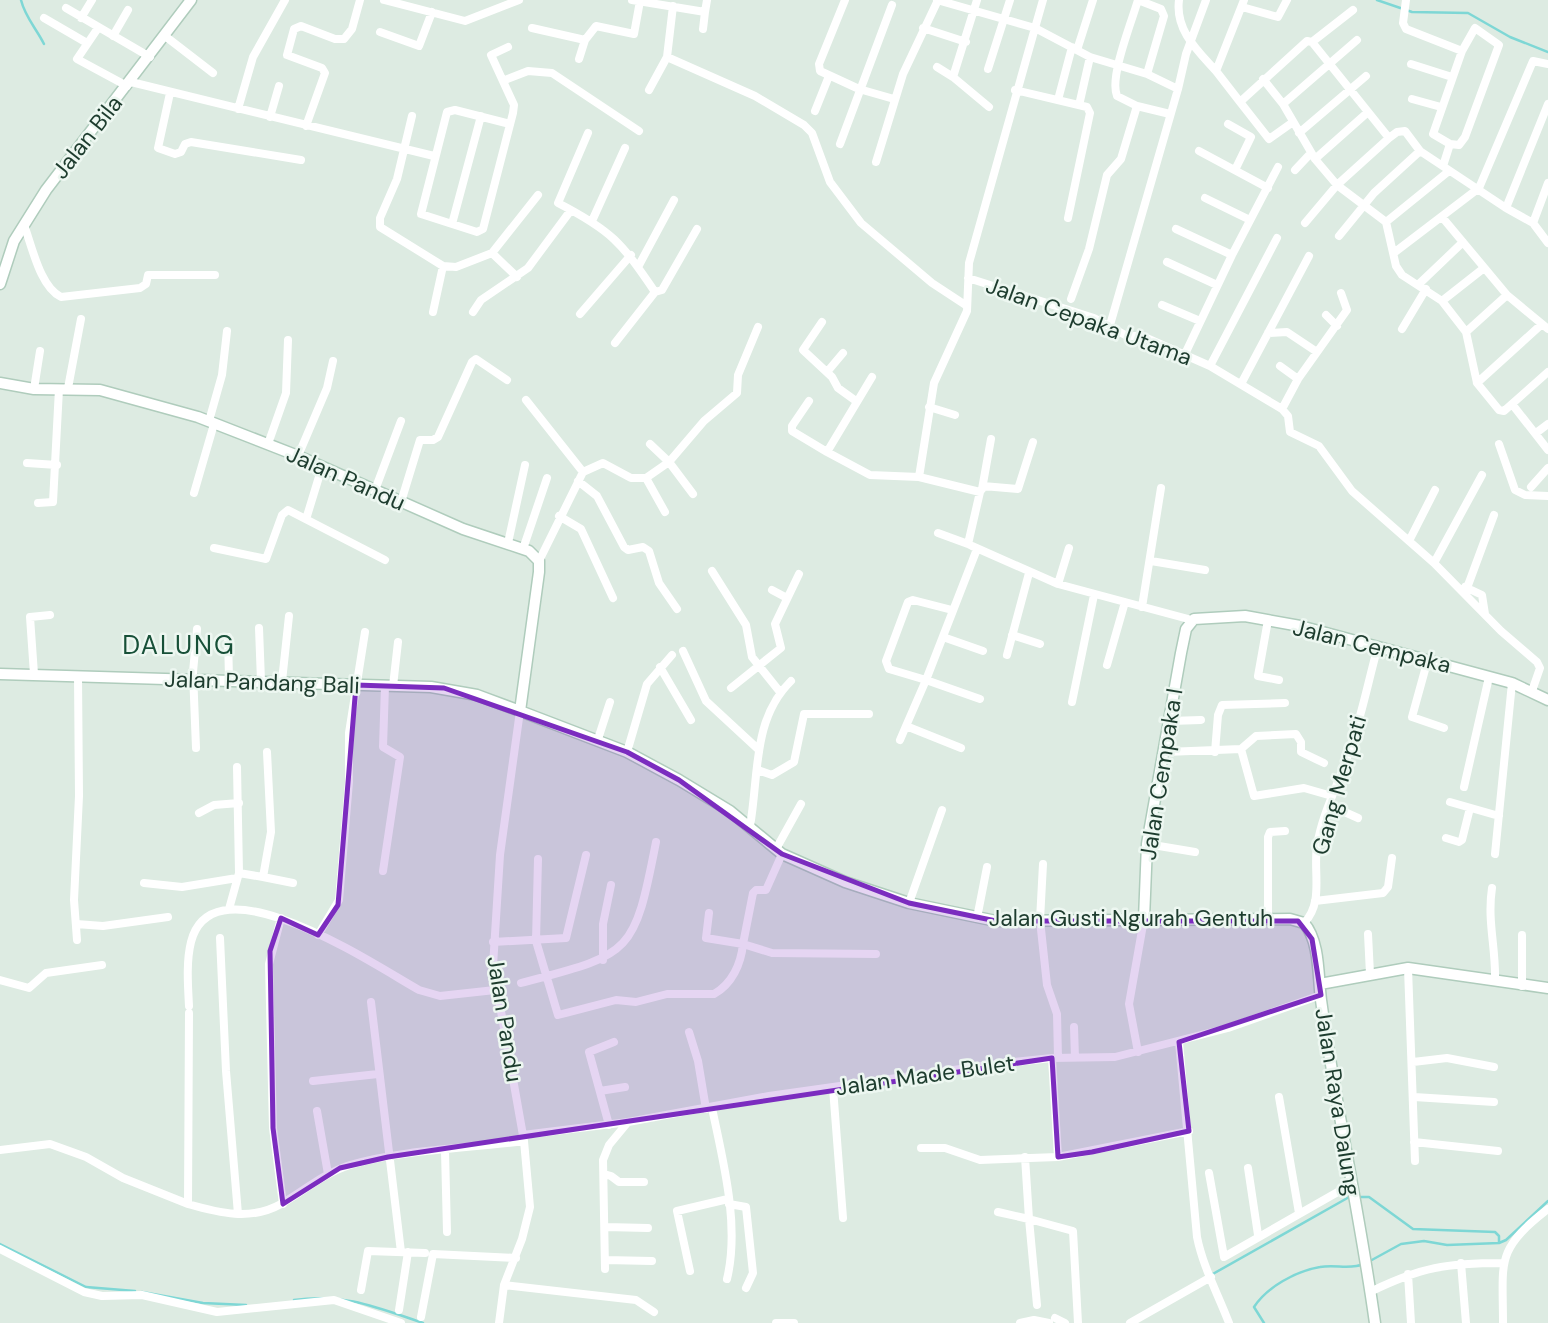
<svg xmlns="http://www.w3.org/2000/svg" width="1548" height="1323" viewBox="0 0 1548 1323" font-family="'DM Sans',sans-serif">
<rect width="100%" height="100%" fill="#ddebe2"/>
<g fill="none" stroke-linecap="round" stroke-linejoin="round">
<path stroke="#7ed7d5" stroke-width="2.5" d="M21,0C25,17 36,28 44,44
M1377,0L1412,12L1468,13L1510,37L1548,52
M1358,1197H1369L1413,1229L1495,1232L1499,1236V1243
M0,1244L86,1287L135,1291
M1370,1261L1401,1244L1424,1241L1447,1245L1499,1243L1506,1240L1548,1201
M1211,1275L1351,1196
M142,1292L203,1303L246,1305
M294,1300C344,1293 376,1307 423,1323
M1264,1323L1254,1307C1267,1287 1296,1271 1320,1267C1335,1264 1350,1270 1364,1264"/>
<g stroke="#afccbc" stroke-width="13">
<path id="secondary" d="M0,284L14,241L46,190L191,0
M0,383L34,389L100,390L198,417L298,456L463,529L529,551L539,561V572L520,711L627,752L679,780L730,811L782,854L845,882L909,903L996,921L1290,919L1304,923C1320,941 1318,977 1321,1000C1336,1108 1360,1215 1375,1323
M0,674L431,687L477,695L520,711
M1144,919L1147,844L1181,653L1186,629L1194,619L1245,616L1300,626L1512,683L1548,700
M1320,984L1408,968L1548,988"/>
</g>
<path stroke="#fff" stroke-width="8" d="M384,0L465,21L519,0
M632,0L705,12L703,29
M845,0L819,64L820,71L859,89L894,99
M937,0L1035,28L1043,0
M977,0L953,77L989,107
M1138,0L1161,9L1164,16L1147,74
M1179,0C1175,30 1197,50 1216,71L1244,0
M1406,0L1403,23L1406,29L1462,51
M1242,7L1278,17L1287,0
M66,8L150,57
M705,12L707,0
M44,18L87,43
M81,18L92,0
M98,28L77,59L127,86
M532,28L585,40
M923,28L966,42
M380,32L419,46L432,12
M113,36L128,10
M165,36L213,73
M1312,42L1389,138L1397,132L1405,131L1420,151L1506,208L1533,223L1548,243
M508,47L491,55L514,105L513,113L483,229L477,232L421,214L447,112L455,110L510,124
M1077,50L1093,0
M667,57L755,96L804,125L812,133L830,182L861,223L932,283L967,306
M579,59L585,40L596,26L634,34L640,1
M1411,64L1452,77
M937,67L953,77
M988,69L1010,0
M1216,71L1240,102
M1263,79L1283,104L1315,159L1337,185L1386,222L1396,266L1402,275L1442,301L1466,332L1477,383L1499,410L1504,411L1548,372
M505,80L528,71L552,73L639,131
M131,82L434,156
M1178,89L1186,54L1206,0
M649,90L667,57L673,6
M1015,90L1087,107L1090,113L1068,218
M170,93L158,148L175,154L181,152L185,144L191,142L301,160
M1059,96L1072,47
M1412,99L1441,107
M1080,101L1090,57
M1283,104L1357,40
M1137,106L1170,114
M238,109L253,57L285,0
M815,111L829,76
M412,116L397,179L380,218V227L443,266L456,267L492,253
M270,117L279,86
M1293,122L1269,139L1240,102L1307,41L1312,42L1353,10
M1228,124L1251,137L1235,170
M306,126L325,73L322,68L287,55L294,29L301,26L335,39H344L352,29L360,0
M588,133L558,203C612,231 621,242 655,292L662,290L697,229
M1299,133L1366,76
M840,144L892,5
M1199,151L1268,188
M1315,159L1368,112
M876,162L903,74L938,0
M1443,166L1450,144L1459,145L1465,137L1499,45L1475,28L1462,51L1433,134L1450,144
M1295,170L1310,154
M1205,198L1250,220
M1506,208L1548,104
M1442,217L1507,295L1548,329
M592,221L625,148
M1386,222L1449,171
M1305,223L1337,185L1389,138
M1533,223L1548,183
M452,224L481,116
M24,225C32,246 40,287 61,297L140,288L146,284L148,275H215
M1176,229L1232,255
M1339,236L1374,193L1420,151
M1395,252L1479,188L1533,61L1548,64
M492,253L538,195
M492,253L517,277
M1167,262L1217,285
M638,267L674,200
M968,278L1094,318L1127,336H1142L1210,366L1282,409L1288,416L1290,432L1319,446L1352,491L1434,563L1501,631L1537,662L1540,668L1532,691
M1419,284L1463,242
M1071,299L1089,249L1107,175L1121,159L1137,106L1117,96C1109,77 1132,21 1138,0
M1442,301L1484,268
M1162,305L1200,321
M433,312L443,266
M473,312L481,300L528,268L571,210
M580,314L631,255
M1326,315L1337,326
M822,322L803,350L832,377L838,388L856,401
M1402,329L1426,289
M1466,332L1507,295
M1268,333L1287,332L1317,352
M615,343L655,292
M1185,354L1232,255L1278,167
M1210,366L1277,238
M1280,366L1298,379
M827,372L843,353
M872,377L827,452L870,475L919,477L980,492L968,544L972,546L1058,584L1192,620
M1477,383L1542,324
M1241,384L1309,256
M68,388L81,319
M34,389L40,351
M526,400L583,472
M809,401L792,426V431L827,452
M1512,404L1548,450
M929,407L955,415
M1282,409L1298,379L1347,310L1341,293
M209,421L222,375L227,331
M1536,433L1548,424
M268,444L286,393L288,340
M650,444L669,462L693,494
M1499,444L1515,490L1525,495L1548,496
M298,456L327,388L333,361
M27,463L57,465
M919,477L934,383L967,311L969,263L1035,28L1090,57L1147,74L1178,89L1110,325
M646,478L665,512
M578,481L597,496L624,547L628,550L643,547L649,551L659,583L677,609
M983,486L1018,489L1033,442
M1531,487L1548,468
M982,489L991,439
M375,490L401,421
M194,493L214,424
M401,502L420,440H433L438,437L472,362L476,359L507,380
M38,503L53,502L59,389
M307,516L322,467
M559,516L581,529L613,598
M938,533L968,544
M1409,541L1435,490
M508,543L525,465
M214,548L266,559L282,515L288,510L385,560
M523,549L547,478
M539,561L583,472L603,463L631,478H646L669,462L704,421L737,393L738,375L758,327
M1151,561L1205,570
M1434,563L1482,475
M712,571L746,625L752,657L780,692
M1058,584L1069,548
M1465,587L1482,595L1485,614
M1467,588L1494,515
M772,590L787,598
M1142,607L1161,488
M952,610L913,600L908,602L886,661L889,669L926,680L977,549
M1268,620L1258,676L1279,680
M259,628L261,681
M1012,635L1040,644
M228,637L229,679
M943,637L983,651
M683,651L706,701L759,750
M1007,655L1029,573
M1428,659L1412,717L1444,728
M1107,665L1125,602
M660,667L691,720
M34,674L30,617L50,615
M282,681L289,616
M393,686L398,642
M731,688L781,648L775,624L799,574
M1072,702L1094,595
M1170,721L1201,720
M598,739L610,702
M900,740L906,726
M196,748L193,672L197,629
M961,748L906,726L926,680L980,699
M1241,749L1256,736L1296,734L1301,742V752L1324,763
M627,752L647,684L672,655
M1166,752L1241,749L1254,796L1304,788L1332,796
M1215,752L1218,715L1222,705L1285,703
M758,770L772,775L794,762L804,714H869
M1464,787L1489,677
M1450,802L1499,816
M1329,805L1358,818
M199,813L214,805L239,803
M750,826C759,776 752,719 791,681
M1446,838L1459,842L1462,840L1470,808
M1147,844L1195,852
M776,849L801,804
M782,854L766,890H756L753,893L743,944L772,953L876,954
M1495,854L1512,683
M538,859L536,941L558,1015L616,1000L636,1002L667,994H714C732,984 741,964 743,944L706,938L709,913
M1043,864L1040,920L1047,985L1057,1014L1058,1057
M383,871L400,757L383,747L385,686
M239,873L263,877L271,832L267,752
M263,877L293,883
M144,883L182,887L237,878
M1492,888C1487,921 1496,948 1495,980
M1315,901L1383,893L1388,887L1392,858
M909,903L942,810
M229,909L239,873L237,767
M281,918L269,964L273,1128L283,1204
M977,918L987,867
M1268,919V837L1270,832L1285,831
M1304,923C1324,903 1313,872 1317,846C1322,814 1338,785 1348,755C1361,719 1368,682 1378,646
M76,924L103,926L168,917
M1368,934L1370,974
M318,935L339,900L349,782V733L365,632
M220,938L226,1071L238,1214
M77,940L74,900L79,796L78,676
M493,942L566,938L586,855
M603,960V924L611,885
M1408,968L1415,1161
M0,980L29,988L46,973L102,965
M521,983C631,954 634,956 656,842
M1522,986V935
M371,1002L401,1252
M189,1006C188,986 186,962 191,942C213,855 379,968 419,990L440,996L495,990
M189,1013L188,1204C219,1213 251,1221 281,1204C304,1191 324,1173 350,1165C400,1150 471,1148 524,1141
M1074,1027L1075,1058
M689,1032L698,1061L706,1109
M1179,1042L1197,1237C1203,1267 1218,1294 1229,1323
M1138,1052L1129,1004L1144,919
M1052,1058L1058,1157
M1413,1062L1447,1058L1494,1067
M313,1081L378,1074
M833,1088L843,1218
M600,1091L625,1087
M1279,1097L1299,1213
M1414,1097L1494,1102
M712,1108C723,1161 740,1225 727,1279
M317,1111L328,1174
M609,1125L589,1052L614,1042
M523,1135L628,1122L769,1096L996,1064L1052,1058L1115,1057L1228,1028L1321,995
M1414,1142L1498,1151
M921,1148H945L980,1160L1058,1157L1189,1131
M0,1150L50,1144L86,1157L123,1178L188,1204
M445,1151L447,1232
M1025,1157L1029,1219L1073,1231L1078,1323
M1248,1168L1258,1235
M1209,1173L1224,1257L1350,1185
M604,1174L611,1176L619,1182H644
M729,1204L746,1207L753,1273L746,1288
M998,1212L1029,1219L1037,1305
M605,1227L648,1228
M0,1249L84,1292L102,1296L142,1295L217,1312L334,1300L401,1323
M605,1260L652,1261
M1461,1263L1466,1323
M605,1269L603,1160L609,1145L628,1122
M690,1271L677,1211L728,1199
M1408,1274L1411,1323
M504,1285L636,1300L654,1312
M361,1290L368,1251L425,1253
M1370,1292C1421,1267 1447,1263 1503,1263
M399,1310L408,1252
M421,1317L433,1254L516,1258
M1055,1318L1065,1323
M499,1323L504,1285L522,1239L530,1207L524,1141L493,966L500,855L520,711
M776,1323H794
M1020,1323L1034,1320L1049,1323
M1130,1323L1211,1277
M1503,1323C1503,1261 1495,1250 1548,1209"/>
<use href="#secondary" stroke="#fff" stroke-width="10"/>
</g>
<path fill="#7b2cbf" fill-opacity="0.2" stroke="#7b2cbf" stroke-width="5" stroke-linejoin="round" d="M356,685L444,688L627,752L679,780L782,854L909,903L996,921H1298L1312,939L1321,995L1179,1042L1189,1131L1092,1152L1058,1157L1052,1058L388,1157L340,1168L283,1204L273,1128L270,951L281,918L318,935L338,905Z"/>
<g text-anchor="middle" stroke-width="5" stroke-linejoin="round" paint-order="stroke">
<g font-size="23" fill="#1d3c2e" stroke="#edf7f1">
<text transform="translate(87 137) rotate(-52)" y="8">Jalan Bila</text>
<text transform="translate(1089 321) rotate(20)" y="8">Jalan Cepaka Utama</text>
<text transform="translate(346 478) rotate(24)" y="8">Jalan Pandu</text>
<text transform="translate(1372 646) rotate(14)" y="8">Jalan Cempaka</text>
<text transform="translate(262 682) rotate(2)" y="8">Jalan Pandang Bali</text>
<text transform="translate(1161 774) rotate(-81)" y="8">Jalan Cempaka I</text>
<text transform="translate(1339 785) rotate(-74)" y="8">Gang Merpati</text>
<text x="1131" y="926">Jalan Gusti Ngurah Gentuh</text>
<text transform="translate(505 1019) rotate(81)" y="8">Jalan Pandu</text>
<text transform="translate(925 1075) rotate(-8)" y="8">Jalan Made Bulet</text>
<text transform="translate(1338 1102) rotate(81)" y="8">Jalan Raya Dalung</text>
</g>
<g font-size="26" letter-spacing="2" fill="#175038" stroke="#edf7f1">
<text x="179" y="654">DALUNG</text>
</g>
</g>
</svg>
